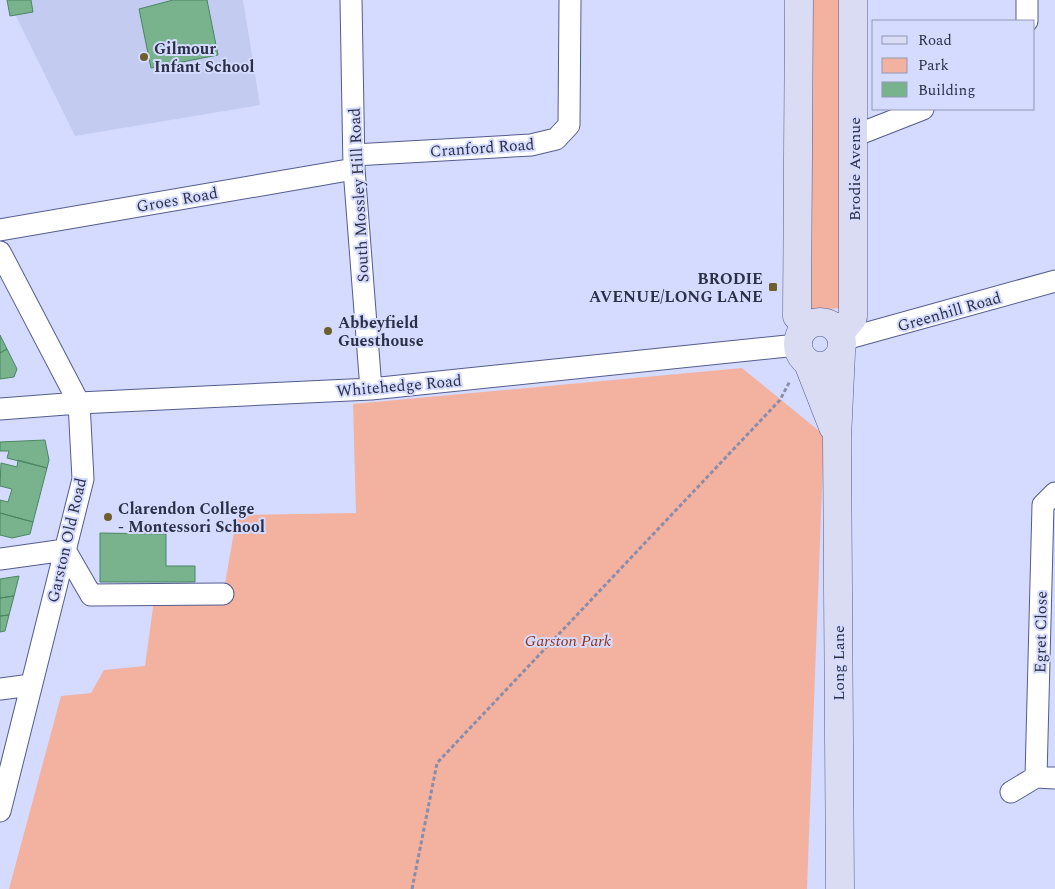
<svg xmlns="http://www.w3.org/2000/svg" width="1055" height="889" viewBox="0 0 1055 889" font-family="Spectral,serif">
<rect width="100%" height="100%" fill="#d4dbff"/>
<path fill="#c3cbf1" d="M11,0H243L260,105L75,136L13,10Z"/>
<path fill="#f3b2a0" d="M811,0H843L845,308L809,310Z
M742,368L824,435L807,889H9L61,696L91,693L104,670L145,666L155,593L224,589L237,515L356,513L353,404Z"/>
<path fill="#79b38e" stroke="#4b8562" d="M7,0H31L33,12L10,16Z
M173,0H207L218,55L151,68L139,9Z
M0,335L7,349L0,353Z
M7,349L17,369L14,377L0,379V353Z
M45,440L49,460L47,468L7,458L9,451H0V442Z
M18,460L47,468L33,522L0,513V500L8,502L12,489L0,486L1,463L17,467Z
M0,513L33,522L30,534L12,538L0,535Z
M100,533L166,534V566H195V582H100Z
M19,576L14,596L0,598V579Z
M14,596L9,615L0,616V598Z
M9,615L5,631L0,632V616Z"/>
<g fill="none" stroke-linecap="round" stroke-linejoin="round">
<g stroke="#545c8f" stroke-width="23">
<path id="street" d="M351,0L354,169L371,389
M1027,21V0
M854,136L923,109
M354,155L531,145L556,139L569,125L570,0
M0,230L354,169
M0,252L79,403L83,479L0,811
M842,340L1055,281
M0,409L79,403L371,389L797,345
M0,559L65,550L91,595L223,594
M0,689L31,685
M1036,777L1043,505L1055,493
M1011,792L1036,777L1055,778"/>
</g>
<g stroke="#545c8f" stroke-width="29">
<path id="secondary" d="M799,0L797,316L806,326
M798 344a22 22 0 1 1 44 0a22 22 0 1 1-44 0Z
M840,333L853,317V0
M808,363L833,427
M840,889L837,438L841,353"/>
</g>
<path stroke="#888dab" stroke-width="3" stroke-dasharray="4 2.5" stroke-linecap="butt" d="M412,889L437,763L780,400L790,381"/>
<use href="#street" stroke="#fff" stroke-width="21"/>
<use href="#secondary" stroke="#d9dcf2" stroke-width="28"/>
</g>
<g fill="#6c5f2c" stroke="#d4dbff" stroke-width="2">
<circle cx="144" cy="57" r="5"/>
<rect x="768" y="282" width="10" height="10" rx="2.5"/>
<circle cx="328" cy="331" r="5"/>
<circle cx="108" cy="517" r="5"/>
</g>
<g text-anchor="middle" stroke-width="4" stroke-linejoin="round" paint-order="stroke">
<g font-size="16" font-weight="bold" fill="#2c3046" stroke="#d4dbff" text-anchor="start">
<text x="154" y="54">Gilmour<tspan x="154" dy="18">Infant School</tspan></text>
<text x="763" y="284" text-anchor="end">BRODIE<tspan x="763" dy="18">AVENUE/LONG LANE</tspan></text>
<text x="338" y="328">Abbeyfield<tspan x="338" dy="18">Guesthouse</tspan></text>
<text x="118" y="514">Clarendon College<tspan x="118" dy="18">- Montessori School</tspan></text>
</g>
<g font-size="16" fill="#2c3046" stroke="#d4dbff">
<text transform="translate(482 147) rotate(-4)" y="6">Cranford Road</text>
<text transform="translate(854 169) rotate(-90)" y="6">Brodie Avenue</text>
<text transform="translate(358 195) rotate(-93)" y="6">South Mossley Hill Road</text>
<text transform="translate(177 199) rotate(-10)" y="6">Groes Road</text>
<text transform="translate(949 311) rotate(-16)" y="6">Greenhill Road</text>
<text transform="translate(399 385) rotate(-5)" y="6">Whitehedge Road</text>
<text transform="translate(66 540) rotate(-77)" y="6">Garston Old Road</text>
<text transform="translate(1040 632) rotate(-89)" y="6">Egret Close</text>
<text transform="translate(838 663) rotate(-90)" y="6">Long Lane</text>
</g>
<g font-size="16" font-style="italic" fill="#953216" stroke="#d4dbff">
<text x="568" y="646">Garston Park</text>
</g>
</g>
<rect x="872" y="20" width="162" height="90" fill="#d4dbff" stroke="#9197b5"/>
<rect x="882" y="36" width="25" height="8" fill="#d9dcf2" stroke="#9197b5"/>
<text x="918" y="45" font-size="15" fill="#2c3046">Road</text>
<rect x="882" y="58" width="25" height="15" fill="#f3b2a0" stroke="#9197b5"/>
<text x="918" y="70" font-size="15" fill="#2c3046">Park</text>
<rect x="882" y="82" width="25" height="15" fill="#79b38e" stroke="#9197b5"/>
<text x="918" y="95" font-size="15" fill="#2c3046">Building</text>
</svg>
